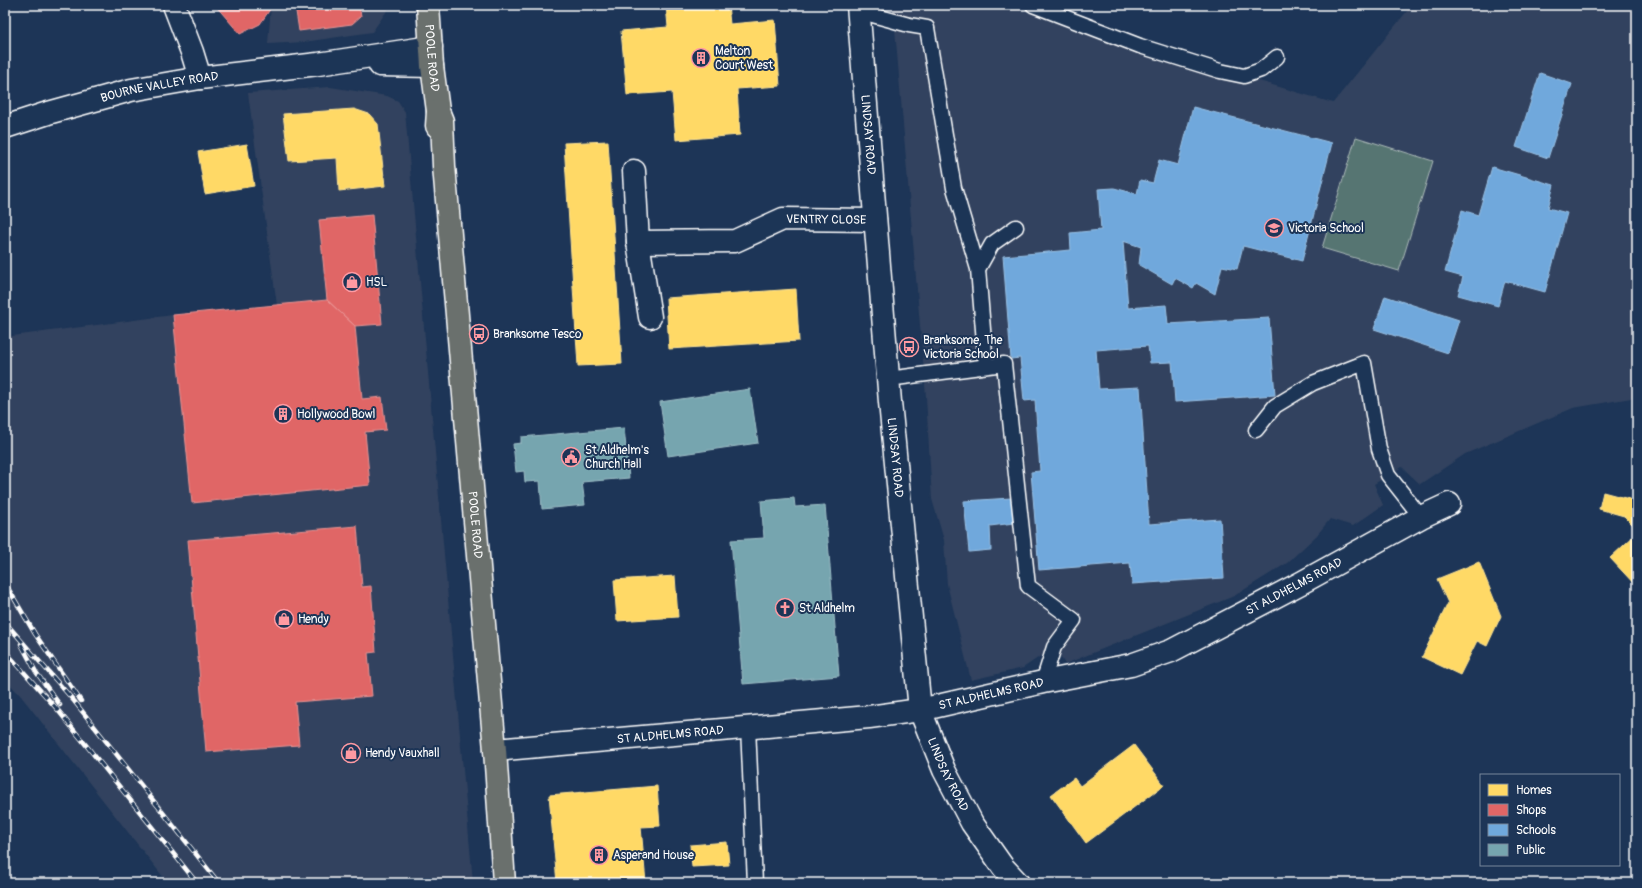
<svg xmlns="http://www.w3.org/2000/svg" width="1642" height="888" viewBox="0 0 1642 888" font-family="Pangolin,sans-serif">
<rect width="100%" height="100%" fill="#1d3557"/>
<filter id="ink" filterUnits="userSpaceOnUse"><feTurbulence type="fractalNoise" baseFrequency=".025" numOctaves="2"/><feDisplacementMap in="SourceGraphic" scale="8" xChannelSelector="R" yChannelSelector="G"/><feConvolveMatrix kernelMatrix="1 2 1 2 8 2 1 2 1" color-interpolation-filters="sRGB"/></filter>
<g filter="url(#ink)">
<path fill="#33435f" d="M271,5H391L372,32L304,42L268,44Z
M893,5H1004L1333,103L1412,5H1637V397L1573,408L1465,454L1420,484L1402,467L1374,484L1383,505L1353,526L1330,519L1317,535L1287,563L1234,596L1065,664L1054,647L1023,668L971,680L947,584L944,540L932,499L926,396Z
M330,87L387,96L398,101L405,112L473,883H168L21,696L5,679V337L173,315L277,305L248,93Z"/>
<path fill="#577472" stroke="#abbab8" d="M1356,137L1433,161L1399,271L1322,248Z"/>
<path fill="#ffd966" stroke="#ffe494" d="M666,5H728L730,24L775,20L780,86L737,89L740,135L676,140L672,92L627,95L621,31L668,27Z
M354,109L369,114L378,124L385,186L339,191L337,158L289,161L283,114Z
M608,141L622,364L578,366L564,143Z
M247,144L254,186L205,194L198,152Z
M796,289L799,341L669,349L666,298Z
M1603,492L1637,501V527L1636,528L1624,516L1599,509Z
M1637,533V587L1610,558Z
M1479,562L1501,616L1487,646L1477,641L1460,675L1422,657L1448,603L1437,579Z
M675,576L678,617L617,621L614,580Z
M1134,745L1164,785L1086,843L1051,795L1074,778L1080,786Z
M657,786L660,826L641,827L646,883H557L549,795Z
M727,842L729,865L692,867L690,845Z"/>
<path fill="#e06666" stroke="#e99494" d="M215,5H273L260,24L240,34Z
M295,5H359L361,16L352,24L299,31Z
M372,215L382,324L355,326L327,300L319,220Z
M327,300L355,326L362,399L382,397L386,430L365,432L370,485L192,503L173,315Z
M357,526L362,587L371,586L376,652L368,653L372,696L295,702L299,745L206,752L188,540Z"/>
<path fill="#6fa8dc" stroke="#9ac2e6" d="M1540,73L1572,84L1548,158L1516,147Z
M1193,107L1332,143L1302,261L1243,246L1237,269L1222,266L1215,294L1196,283L1193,288L1175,278L1172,284L1139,265L1141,247L1123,241L1128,308L1166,305L1168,324L1269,318L1275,395L1175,402L1172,362L1150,363L1148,346L1096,350L1099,389L1140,387L1149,524L1220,519L1224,578L1132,584L1130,563L1039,570L1031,472L1040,471L1035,400L1024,401L1020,358L1011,359L1003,256L1071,250L1070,233L1101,230L1098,189L1114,188L1137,194L1140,180L1153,183L1159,160L1178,165Z
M1492,167L1554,185L1548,208L1567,213L1545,292L1505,281L1498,306L1458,295L1463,277L1445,272L1462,210L1478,215Z
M1385,296L1459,320L1448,353L1374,329Z
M1011,498L1014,523L990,526L991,550L969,552L964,501Z"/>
<path fill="#76a5af" stroke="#9fc0c7" d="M750,389L758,443L668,456L660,402Z
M624,428L629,478L582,482L585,505L542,509L540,481L525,482L524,471L516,472L513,444L521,443V437Z
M794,498L795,507L825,505L839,676L743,684L731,540L764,538L761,501Z"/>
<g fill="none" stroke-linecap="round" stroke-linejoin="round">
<g stroke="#fff" stroke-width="17">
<path id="lane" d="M1033,5L1140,46L1220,71L1244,76L1261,70L1277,57
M858,11L909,25L927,28L954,188L978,269
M986,366L978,269L992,244L1016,227
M888,379L1004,364L1028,586L1074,620L1054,647L1043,682
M1256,430L1275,406L1313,383L1364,363L1379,449L1388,475L1421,517
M748,727L755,883"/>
</g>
<g stroke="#fff" stroke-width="25">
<g id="street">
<path d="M174,5L192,52L200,78"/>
<path d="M380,65L432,66"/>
<path id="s1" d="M5,127L48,113L131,90L200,78L318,64L431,47"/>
<path d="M634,171L638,242L650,317"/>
<path id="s2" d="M638,242L735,241L783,219L875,220"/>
<path id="s3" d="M495,750L869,717L920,710L1043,682L1131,665L1171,651L1301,583L1421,517L1449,504"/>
</g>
</g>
<g stroke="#fff" stroke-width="25">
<g id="secondary">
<path id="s4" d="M858,5L890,402L920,710L944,770L972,823L1003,867L1018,883"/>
</g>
</g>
<g stroke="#fff" stroke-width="25">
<g id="highway">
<path id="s5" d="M428,5L432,66L438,111L437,126"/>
<path id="s6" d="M438,111L442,121L444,166L495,750L504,883"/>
</g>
</g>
<use href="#lane" stroke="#1d3557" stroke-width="14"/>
<use href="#street" stroke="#1d3557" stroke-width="22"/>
<use href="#secondary" stroke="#1d3557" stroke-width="22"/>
<use href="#highway" stroke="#6a706d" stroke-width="22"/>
<g stroke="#fff" stroke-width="4.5">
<path id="rail" d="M5,583L35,634L81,701
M5,622L74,701L219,883
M21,644L36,672L60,705
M5,651L57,709L197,883"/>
</g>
<use href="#rail" stroke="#1d3557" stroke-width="3" stroke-dasharray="9" stroke-linecap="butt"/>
</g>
</g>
<defs>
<g id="building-ring" transform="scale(1)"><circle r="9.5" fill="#1d3557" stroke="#ff9aa2" stroke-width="1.5"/><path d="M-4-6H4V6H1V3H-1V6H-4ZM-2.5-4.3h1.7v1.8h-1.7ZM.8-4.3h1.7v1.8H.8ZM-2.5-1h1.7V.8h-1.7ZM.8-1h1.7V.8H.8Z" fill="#ff9aa2"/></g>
<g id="school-ring" transform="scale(1)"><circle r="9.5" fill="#1d3557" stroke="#ff9aa2" stroke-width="1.5"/><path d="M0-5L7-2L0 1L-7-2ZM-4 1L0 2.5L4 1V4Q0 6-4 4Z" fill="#ff9aa2"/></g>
<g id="shop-ring" transform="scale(1)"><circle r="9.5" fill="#1d3557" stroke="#ff9aa2" stroke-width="1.5"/><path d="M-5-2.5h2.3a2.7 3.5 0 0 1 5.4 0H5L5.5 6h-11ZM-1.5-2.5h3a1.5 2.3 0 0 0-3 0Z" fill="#ff9aa2"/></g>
<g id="bus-ring" transform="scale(1)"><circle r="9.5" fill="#1d3557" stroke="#ff9aa2" stroke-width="1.5"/><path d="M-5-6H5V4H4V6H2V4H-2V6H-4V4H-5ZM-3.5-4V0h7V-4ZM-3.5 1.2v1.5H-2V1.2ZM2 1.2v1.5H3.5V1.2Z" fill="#ff9aa2"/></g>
<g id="civic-ring" transform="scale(1)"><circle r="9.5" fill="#1d3557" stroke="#ff9aa2" stroke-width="1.5"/><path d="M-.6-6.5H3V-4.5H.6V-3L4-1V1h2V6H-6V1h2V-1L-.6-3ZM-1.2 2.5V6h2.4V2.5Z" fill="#ff9aa2"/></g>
<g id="church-ring" transform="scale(1)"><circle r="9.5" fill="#1d3557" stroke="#ff9aa2" stroke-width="1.5"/><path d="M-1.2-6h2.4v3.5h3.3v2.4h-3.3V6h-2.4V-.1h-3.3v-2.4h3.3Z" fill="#ff9aa2"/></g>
</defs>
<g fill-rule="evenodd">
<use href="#building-ring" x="701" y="58"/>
<use href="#school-ring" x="1274" y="228"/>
<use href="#shop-ring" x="352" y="282"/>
<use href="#bus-ring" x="479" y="334"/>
<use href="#bus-ring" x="909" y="347"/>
<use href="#building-ring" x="283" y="414"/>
<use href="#civic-ring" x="571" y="457"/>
<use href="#church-ring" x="785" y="608"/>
<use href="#shop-ring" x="284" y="619"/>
<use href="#shop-ring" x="351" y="753"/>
<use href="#building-ring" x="599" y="855"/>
</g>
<g text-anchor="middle" stroke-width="4" stroke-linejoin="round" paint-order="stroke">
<g font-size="12" fill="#fff" stroke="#1d3557" text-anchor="start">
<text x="715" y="55">Melton<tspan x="715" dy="14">Court West</tspan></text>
<text x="1288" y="232">Victoria School</text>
<text x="366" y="286">HSL</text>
<text x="493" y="338">Branksome Tesco</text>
<text x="923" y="344">Branksome, The<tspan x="923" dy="14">Victoria School</tspan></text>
<text x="297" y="418">Hollywood Bowl</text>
<text x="585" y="454">St Aldhelm's<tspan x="585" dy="14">Church Hall</tspan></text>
<text x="799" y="612">St Aldhelm</text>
<text x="298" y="623">Hendy</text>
<text x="365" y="757">Hendy Vauxhall</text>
<text x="613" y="859">Asperand House</text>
</g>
<g font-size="12" fill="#fff" stroke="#1d3557">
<text dy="4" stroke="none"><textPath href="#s5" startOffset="53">POOLE ROAD</textPath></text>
<text dy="4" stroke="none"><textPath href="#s1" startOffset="160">BOURNE VALLEY ROAD</textPath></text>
<text dy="4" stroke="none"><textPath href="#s4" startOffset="130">LINDSAY ROAD</textPath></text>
<text dy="4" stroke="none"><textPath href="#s2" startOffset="193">VENTRY CLOSE</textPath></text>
<text dy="4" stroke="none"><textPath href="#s4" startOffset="454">LINDSAY ROAD</textPath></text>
<text dy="4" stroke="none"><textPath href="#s6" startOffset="416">POOLE ROAD</textPath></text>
<text dy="4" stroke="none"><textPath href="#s3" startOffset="824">ST ALDHELMS ROAD</textPath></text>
<text dy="4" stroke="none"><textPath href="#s3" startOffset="500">ST ALDHELMS ROAD</textPath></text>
<text dy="4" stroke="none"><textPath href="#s3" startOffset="176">ST ALDHELMS ROAD</textPath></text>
<text dy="4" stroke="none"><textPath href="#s4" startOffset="778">LINDSAY ROAD</textPath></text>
</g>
</g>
<rect width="1642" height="888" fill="none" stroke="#1d3557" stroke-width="20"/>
<rect x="10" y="10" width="1622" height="868" fill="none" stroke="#fff" stroke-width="1.5" filter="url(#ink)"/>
<rect x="1480" y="774" width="140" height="92" fill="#1d3557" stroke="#77869a"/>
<rect x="1488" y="784" width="20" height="12" fill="#ffd966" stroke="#77869a"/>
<text x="1516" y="794" font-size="12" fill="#ffffff">Homes</text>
<rect x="1488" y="804" width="20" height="12" fill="#e06666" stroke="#77869a"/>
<text x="1516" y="814" font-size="12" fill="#ffffff">Shops</text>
<rect x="1488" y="824" width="20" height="12" fill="#6fa8dc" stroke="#77869a"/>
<text x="1516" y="834" font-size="12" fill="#ffffff">Schools</text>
<rect x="1488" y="844" width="20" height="12" fill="#76a5af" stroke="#77869a"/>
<text x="1516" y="854" font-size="12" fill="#ffffff">Public</text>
</svg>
